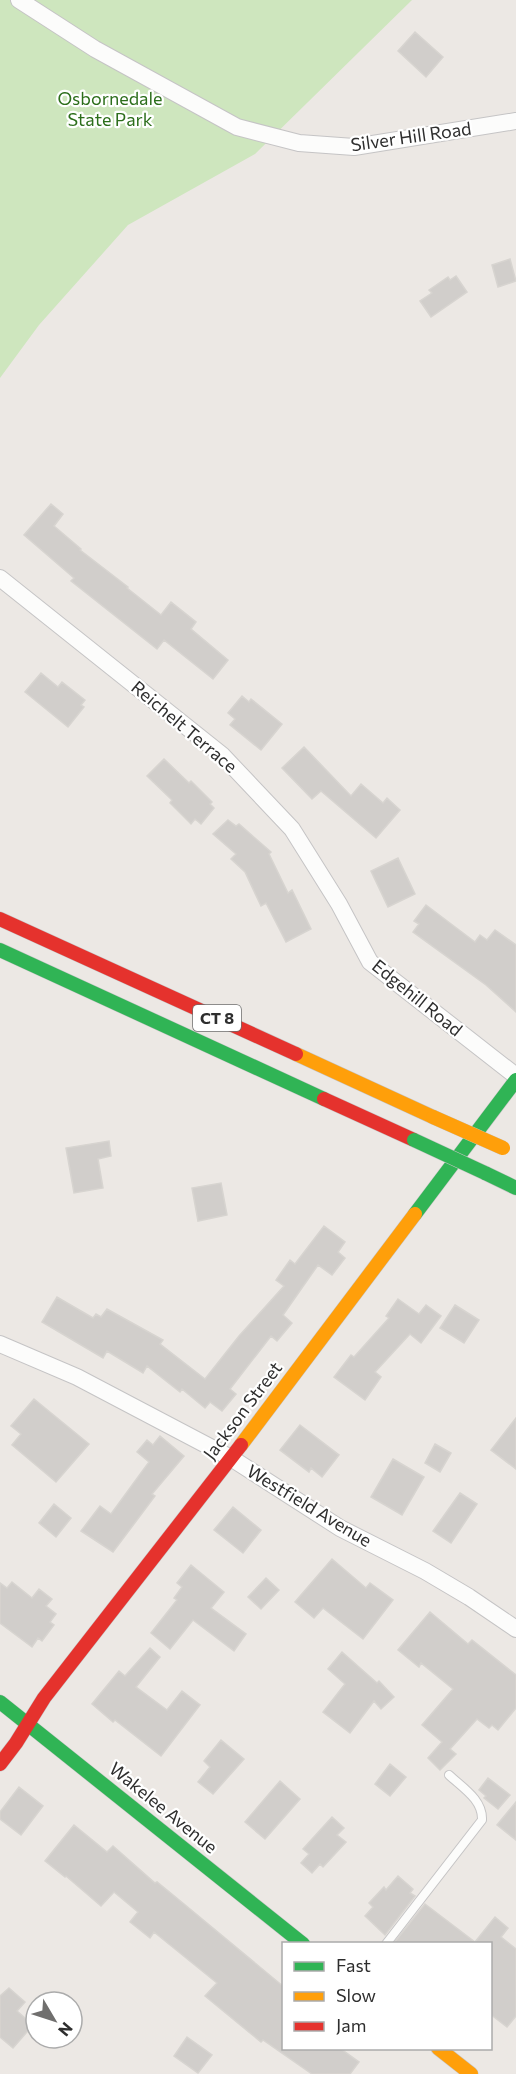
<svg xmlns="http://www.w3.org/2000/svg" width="516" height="2074" viewBox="0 0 516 2074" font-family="Commissioner,sans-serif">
<rect width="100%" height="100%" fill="#ece8e4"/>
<path fill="#cee6be" d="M0,0H412L255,154L128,225L39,325L0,378Z"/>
<path fill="#d1cecb" stroke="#d7d4d0" stroke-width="1.5" d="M415,32L443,57L426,77L398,51Z
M510,259L516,281L498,287L492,265Z
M456,276L467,292L431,317L420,301L432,293L429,290L448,277L450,280Z
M51,504L63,514L54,526L81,549L80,550L128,587L127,588L161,615L171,602L196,622L191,629L228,660L213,679L164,640L157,649L71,581L74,578L24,535Z
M41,673L58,687L62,682L85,700L81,705L84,707L68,727L25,692Z
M242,696L249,702L251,699L282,724L261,750L230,725L235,719L228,713Z
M304,747L351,796L361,784L383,803L387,798L400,810L376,838L321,791L312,799L282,768Z
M164,759L189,783L191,781L212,802L210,804L214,808L201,824L195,819L191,824L170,803L172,800L147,776Z
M228,820L236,826L239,824L271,852L269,854L288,893L292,890L311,929L286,942L266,903L261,906L245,872L231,859L236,854L213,834Z
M398,858L415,894L388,907L371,871Z
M426,905L475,942L480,935L487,940L495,930L516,945V1012L486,985L413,932L419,924L414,921Z
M109,1141L111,1156L98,1159L103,1188L74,1193L66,1148Z
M221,1183L227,1215L198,1221L192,1188Z
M324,1226L345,1242L338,1252L345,1258L332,1275L318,1265L283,1315L292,1323L277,1341L271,1336L230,1389L236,1394L222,1411L210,1402L205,1408L182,1389L180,1392L147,1366L143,1373L107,1351L103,1358L42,1322L57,1297L93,1318L96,1314L101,1317L107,1309L163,1340L160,1344L205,1379L239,1336L284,1286L276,1280L290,1260L295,1264Z
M398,1299L419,1314L426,1305L441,1316L421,1343L410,1334L375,1372L381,1377L365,1400L334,1377L351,1355L354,1357L389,1318L386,1316Z
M455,1305L479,1320L464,1343L440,1328Z
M34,1399L89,1444L56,1482L12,1445L21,1434L11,1426Z
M516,1418V1469L491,1450Z
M300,1425L339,1455L322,1477L311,1468L309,1472L280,1450Z
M160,1436L184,1456L152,1494L155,1496L113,1552L81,1531L100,1506L111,1514L149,1462L137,1452L147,1440L153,1445Z
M435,1444L451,1453L440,1472L425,1463Z
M393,1459L424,1477L402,1515L371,1497Z
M460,1493L477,1504L451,1543L433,1531Z
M54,1504L71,1518L56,1537L39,1523Z
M233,1507L261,1530L243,1553L214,1530Z
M332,1559L366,1588L370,1583L393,1600L363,1639L323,1608L314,1618L295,1602Z
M191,1565L224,1592L211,1608L246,1634L234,1651L193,1620L170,1649L151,1633L177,1600L174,1598L182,1587L177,1583Z
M266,1578L279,1590L261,1609L248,1597Z
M12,1582L32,1598L39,1589L52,1599L46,1606L56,1614L50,1622L54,1625L42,1641L38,1638L32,1647L0,1623V1583L7,1588Z
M430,1612L468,1644L472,1640L516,1675V1708L498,1730L492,1725L489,1728L477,1719L450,1749L456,1754L440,1770L428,1758L442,1742L422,1725L453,1689L421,1663L419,1667L398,1650Z
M150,1648L160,1657L136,1687L167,1710L182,1691L200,1705L161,1756L115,1720L113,1722L92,1704L119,1671L125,1676Z
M342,1652L377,1683L379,1681L394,1697L381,1709L374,1701L350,1733L323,1712L345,1684L328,1669Z
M221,1740L244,1759L213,1794L198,1782L210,1767L204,1761Z
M390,1764L406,1777L390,1796L375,1784Z
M488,1778L510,1795L498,1809L484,1798L486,1796L479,1790Z
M280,1781L300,1799L265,1839L245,1822Z
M19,1787L43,1806L21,1835L0,1819V1812Z
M516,1802V1840L497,1825Z
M332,1817L344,1828L337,1835L346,1842L323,1867L320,1864L312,1873L301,1863L309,1854L303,1849Z
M74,1825L107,1852L113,1846L155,1883L157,1882L184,1904L284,1987V2049H341L359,2062L350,2074H312L263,2040L261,2042L205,1996L217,1983L154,1932L150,1938L130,1922L138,1912L114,1892L101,1906L66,1876L65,1877L45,1861Z
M398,1876L413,1889L410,1893L415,1896L385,1935L365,1916L373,1907L369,1903L384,1887L386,1890Z
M425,1904L475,1942L495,1917L508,1928L501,1937L516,1949V2016L507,2027L490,2014V1944L394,1943Z
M9,1988L25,2002L17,2011L33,2025L13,2048L0,2037V1996Z
M187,2037L212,2055L198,2073L174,2056Z"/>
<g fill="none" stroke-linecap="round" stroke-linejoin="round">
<g stroke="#c5c4c5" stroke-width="10">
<path id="lane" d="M386,1944L482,1820C483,1800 463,1788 449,1775"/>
</g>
<g stroke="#c5c4c5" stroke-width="18">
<path id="street" d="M19,0L95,49L237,127L299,143L354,147L516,121
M0,578L222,755L292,829L339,904L370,962L516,1076
M0,1344L77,1377L231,1458L340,1528L425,1571L469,1597L516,1629"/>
</g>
<g stroke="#c5c4c5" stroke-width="15">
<path id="fast" d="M0,950L324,1099
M485,1173L516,1188
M415,1214L516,1080
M0,1702L303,1944"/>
</g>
<g stroke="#c5c4c5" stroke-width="15">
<path id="slow" d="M296,1054L433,1117
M241,1445L415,1214
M438,2048L471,2074"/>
</g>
<g stroke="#c5c4c5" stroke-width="15">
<path id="jam" d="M0,919L296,1054
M324,1099L414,1140
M0,1764L16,1743L44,1698L241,1445"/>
</g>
<use href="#lane" stroke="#fcfcfb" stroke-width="8"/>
<use href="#street" stroke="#fcfcfb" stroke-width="16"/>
<use href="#fast" stroke="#30b455" stroke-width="14"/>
<use href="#slow" stroke="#ff9f0a" stroke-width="14"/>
<use href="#jam" stroke="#e5322d" stroke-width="14"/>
<g stroke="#c6c5c4" stroke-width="15" stroke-linecap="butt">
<path id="fast-bridge" d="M414,1140L485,1173"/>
</g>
<g stroke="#c6c5c4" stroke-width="15" stroke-linecap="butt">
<path id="slow-bridge" d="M433,1117L503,1148"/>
</g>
<use href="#fast-bridge" stroke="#30b455" stroke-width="14"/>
<use href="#slow-bridge" stroke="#ff9f0a" stroke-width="14"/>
</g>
<g text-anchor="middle" stroke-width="4.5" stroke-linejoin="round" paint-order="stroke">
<rect fill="#fff" stroke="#6d6d6d" stroke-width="1.5" x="193" y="1005" width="48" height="26" rx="4.5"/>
<g font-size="16" font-weight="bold" fill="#2e2e2e">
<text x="217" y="1024">CT 8</text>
</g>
<g font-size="18" fill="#2c6e1b" stroke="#fff">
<text x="110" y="105">Osbornedale<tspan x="110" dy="21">State Park</tspan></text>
</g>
<g font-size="18" fill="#2e2e2e" stroke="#fff">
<text transform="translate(411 137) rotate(-8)" y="6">Silver Hill Road</text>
<text transform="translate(184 727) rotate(40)" y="6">Reichelt Terrace</text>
<text transform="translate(417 998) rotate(39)" y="6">Edgehill Road</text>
<text transform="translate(243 1411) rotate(-53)" y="6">Jackson Street</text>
<text transform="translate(309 1506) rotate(31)" y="6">Westfield Avenue</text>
<text transform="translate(163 1808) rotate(39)" y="6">Wakelee Avenue</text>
</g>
</g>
<rect x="282" y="1942" width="210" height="108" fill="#ffffff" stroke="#ababab" stroke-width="1.5"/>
<rect x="294" y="1962" width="30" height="9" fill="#30b455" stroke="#ababab" stroke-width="1.5"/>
<text x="336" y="1972" font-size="18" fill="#2e2e2e">Fast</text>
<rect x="294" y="1992" width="30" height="9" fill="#ff9f0a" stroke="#ababab" stroke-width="1.5"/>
<text x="336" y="2002" font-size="18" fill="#2e2e2e">Slow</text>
<rect x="294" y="2022" width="30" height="9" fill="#e5322d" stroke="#ababab" stroke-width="1.5"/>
<text x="336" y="2032" font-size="18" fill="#2e2e2e">Jam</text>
<g transform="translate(54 2020) rotate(129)"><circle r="28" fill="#ffffff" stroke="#ababab" stroke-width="1.5"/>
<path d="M0-4.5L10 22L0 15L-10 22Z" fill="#706f6e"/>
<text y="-9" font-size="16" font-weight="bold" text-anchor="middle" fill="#2e2e2e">N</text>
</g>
</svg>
